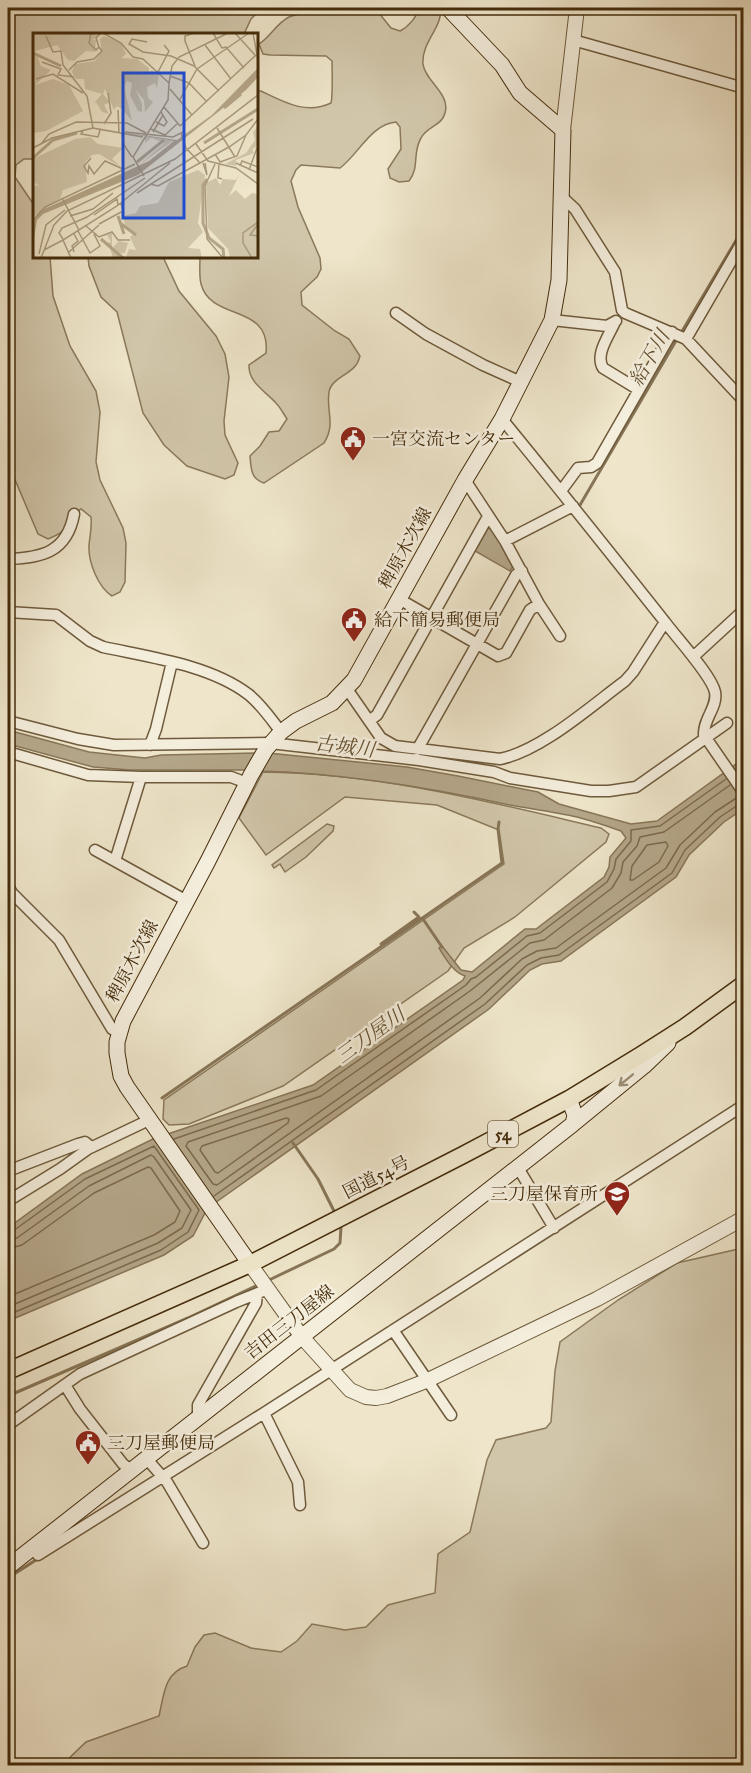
<svg xmlns="http://www.w3.org/2000/svg" width="751" height="1773" viewBox="0 0 751 1773" font-family="'IM FELL Great Primer','Noto Serif JP',serif">
<rect width="100%" height="100%" fill="#eee5ca"/>
<filter id="stains"><feTurbulence type="fractalNoise" baseFrequency=".00333" numOctaves="4"/><feColorMatrix values="0 0 0 0 .2 0 0 0 0 .09 0 0 0 0 .02 0 0 0 .5 -.17"/></filter>
<radialGradient id="worn" r=".72"><stop offset=".6" stop-color="#630" stop-opacity="0"/><stop offset="1" stop-color="#630" stop-opacity=".3"/></radialGradient>
<path fill="#d1c6aa" stroke="#8a795a" stroke-width="1.5" d="M8,8H262L251,19L244,34H34V159H24L16,165L15,177L34,205V256L50,257L53,296L70,346L96,391L100,412L96,462L100,480L123,528L126,543L125,582L120,592L112,596C98,587 88,562 89,545C90,535 92,527 91,517L81,509L69,516C69,530 60,534 48,539L38,534L8,463Z
M332,8H375L391,28L400,31C408,27 417,17 419,8H440C444,26 421,42 423,64C425,81 451,94 445,113C442,126 427,126 421,138C412,153 420,167 409,181L399,182L390,178L388,169L401,149L400,127L396,122C371,124 358,155 340,168L301,165L296,170L291,181L298,207L320,258L321,269L317,277L301,292L302,305L335,331L349,339L360,356C359,359 358,363 356,365C349,375 331,379 329,392C326,411 336,424 324,443L264,483C251,479 251,469 250,456L260,446L269,432L279,431L287,419C283,413 280,407 276,403C265,391 248,382 249,365L266,353C271,303 211,322 201,284C199,276 200,265 200,257L256,256L257,91H261C284,102 306,115 331,103C333,95 332,70 332,61L326,56L270,55L263,54L259,44C270,37 277,23 289,17C303,11 318,15 332,8Z
M88,257H163L179,291L216,336L225,354L229,377L224,421L225,435L238,463L234,475L225,479L187,466L164,445L143,413L117,312L101,297L89,266Z
M263,772C379,773 490,802 601,828L609,834L606,842L515,917L464,948L448,971L283,1086L189,1124L169,1125L163,1119L164,1100L504,864L499,830L437,805L345,797L266,855L239,818Z
M327,824L334,826L333,831L306,857L285,872L280,864L274,868L272,865Z
M743,1248V1765L61,1766L86,1742L159,1716C164,1695 164,1673 187,1666L195,1647L204,1635L215,1633L251,1648L281,1652L297,1641L312,1624L345,1630L366,1627L388,1605L435,1593L438,1554L470,1532L487,1460L496,1440L546,1428L551,1422L555,1371L560,1342L618,1300L677,1263Z"/>
<path fill="#b4a689" stroke="#877557" stroke-width="1.5" d="M488,528H492L515,563L510,571L475,551Z
M8,730L89,752L145,758L161,755L262,753L251,770H130L93,767L8,744Z
M268,753L407,767L458,776L538,792L559,804L631,824L657,821L743,759V809L724,822L689,855L676,877L561,961L542,964L530,970L489,1009L212,1205L162,1136L313,1085L463,980L465,976C453,972 446,959 439,948L442,946L461,970L472,972L525,929H536L604,877L609,867L610,857L626,838L621,831C607,826 592,821 577,817C556,812 532,809 510,805C427,787 343,773 258,771Z
M157,1137L207,1209L193,1236L164,1255L8,1321V1228L82,1174Z"/>
<g fill="none" stroke-linecap="round" stroke-linejoin="round">
<path stroke="#7c694a" stroke-width="1.5" d="M730,785L664,832L640,837L637,846L623,862L621,873L612,888L544,940L530,943L470,991L321,1096L188,1142L186,1146L213,1184L217,1185L480,998L522,959L537,951L556,948L666,868L680,845L715,812L738,797
M666,842L668,846L659,862L633,880H630L632,866L647,845Z
M286,1118L289,1119L288,1123L218,1173L215,1172L200,1150L202,1146Z
M174,1139L316,1090L466,985L471,979L476,977L527,936L540,933L607,882L614,869L616,859L631,841V830L660,826L726,779
M214,1196L485,1004L527,965L541,958L559,955L672,873L685,850L720,817L738,805L744,804
M8,1232L13,1231L85,1179L154,1146L199,1210L188,1232L161,1250L8,1315
M8,1240L17,1238L89,1186L151,1155L154,1157L191,1210L182,1228L158,1243L8,1307
M8,1249L22,1245L94,1193L148,1167L151,1168L180,1211L175,1222L154,1235L8,1297"/>
<path stroke="#877557" stroke-width="3" d="M681,333L744,227
M580,505L677,339
M423,919L442,947
M381,944L419,917L414,912
M162,1098L502,863L498,829L499,822
M293,1143L318,1179L334,1211
M267,1281L334,1249L340,1243L341,1227
M8,1396L188,1318L258,1285
M8,1578L39,1558"/>
<g stroke="#6e5a3b" stroke-width="13">
<path id="minor" d="M573,40L744,88
M561,196L575,209L615,272L622,310L625,313L686,339L744,401
M396,313L426,334L483,365L521,382
M552,320L607,326L616,321
M614,324C608,337 595,355 603,368L639,390
M686,339L744,239
M502,419C557,486 611,554 665,622C676,637 712,676 715,692C718,707 703,719 704,735L744,793
M561,491L578,468L591,467L597,463L672,332
M505,541L573,506
M8,559C42,558 67,552 74,514
M399,599L498,656L506,653L530,610L539,604L505,541L465,480
M539,604L560,636
M8,612L56,615L90,641L103,647C149,657 210,665 248,694C261,704 271,719 281,732
M693,657L744,610
M347,689L381,738L395,746L500,759C541,751 591,706 625,681L633,672L665,622
M8,721L78,739L114,745L270,743L419,760L494,772L510,778L591,791H609L636,787L727,723
M369,721L377,715L486,520L490,518
M150,745L156,729L172,662
M417,750L516,575L522,571
M8,752L88,775L141,777H231L247,783
M95,850L187,901
M115,861L141,777
M8,886L12,893L59,940L112,1029L118,1032
M517,1166L554,1228
M8,1171L78,1144L85,1142L91,1147
M8,1201L60,1169L88,1149L149,1120
M393,1330L451,1415
M65,1385L80,1409L123,1464L131,1470
M264,1413L298,1482L300,1505
M198,1417V1405L256,1303L257,1294
M8,1425L80,1374L236,1302L268,1289
M146,1458L167,1482L203,1543
M33,1547L38,1555L264,1413L744,1105"/>
</g>
<g stroke="#6e5a3b" stroke-width="16">
<path id="tertiary" d="M563,130L577,8
M250,1264L302,1337L350,1390L366,1397L376,1398L387,1396L426,1381L597,1299L744,1218"/>
</g>
<g stroke="#442c0b" stroke-width="17">
<path id="secondary" d="M573,1124L644,1066L668,1043
M250,1264L127,1087L121,1076L117,1053V1042L123,1021L208,861L251,775L266,749L281,732L296,721L332,703L354,680L465,480L502,419L552,320L559,280L563,130L520,93L502,65L448,8
M8,1567L573,1124L575,1115L569,1099"/>
</g>
<g stroke="#442c0b" stroke-width="19">
<path id="trunk" d="M8,1371L250,1264L463,1155L569,1099L641,1055L685,1027L744,984"/>
</g>
<use href="#minor" stroke="#f4eedd" stroke-width="10"/>
<use href="#tertiary" stroke="#f4eedd" stroke-width="14"/>
<use href="#secondary" stroke="#f4eedd" stroke-width="15"/>
<use href="#trunk" stroke="#eee5ca" stroke-width="16"/>
</g>
<defs><path id="oneway-shaft" d="M-6 0H5M1.5-3L5.5 0L1.5 3" fill="none" stroke-width="1.6" stroke-linecap="round" stroke-linejoin="round" transform="scale(1.5)"/></defs>
<use stroke="#9c8d74" href="#oneway-shaft" transform="translate(626 1080) rotate(141)"/>
<defs>
<g id="civic-pin" transform="scale(1.35)"><path d="M0 17L-7.5 6A9.5 9.5 0 1 1 7.5 6Z" fill="#8f2418" stroke="#f4eedd"/><path d="M-.6-6.5H3V-4.5H.6V-3L4-1V1h2V6H-6V1h2V-1L-.6-3ZM-1.2 2.5V6h2.4V2.5Z" fill="#fff"/></g>
<g id="school-pin" transform="scale(1.35)"><path d="M0 17L-7.5 6A9.5 9.5 0 1 1 7.5 6Z" fill="#8f2418" stroke="#f4eedd"/><path d="M0-5L7-2L0 1L-7-2ZM-4 1L0 2.5L4 1V4Q0 6-4 4Z" fill="#fff"/></g>
</defs>
<g fill-rule="evenodd">
<use href="#civic-pin" x="353" y="439"/>
<use href="#civic-pin" x="354" y="620"/>
<use href="#school-pin" x="617" y="1194"/>
<use href="#civic-pin" x="88" y="1443"/>
</g>
<g text-anchor="middle" stroke-width="5" stroke-linejoin="round" paint-order="stroke">
<rect fill="#f4eedd" stroke="#79664a" stroke-width="1.5" x="488" y="1121" width="30" height="26" rx="4.5"/>
<g font-size="16" font-weight="bold" fill="#442c0b">
<text x="503" y="1140">54</text>
</g>
<g font-size="18" fill="#442c0b" stroke="#f4eedd" text-anchor="start">
<text x="372" y="445">一宮交流センター</text>
<text x="374" y="626">給下簡易郵便局</text>
<text x="598" y="1200" text-anchor="end">三刀屋保育所</text>
<text x="107" y="1449">三刀屋郵便局</text>
</g>
<g font-size="18" fill="#442c0b" stroke="#f4eedd">
<text transform="translate(405 548) rotate(-61)" y="6">稗原木次線</text>
<text transform="translate(132 961) rotate(-62)" y="6">稗原木次線</text>
<text transform="translate(376 1177) rotate(-27)" y="6">国道54号</text>
<text transform="translate(289 1322) rotate(-38)" y="6">吉田三刀屋線</text>
</g>
<g font-size="20" font-style="italic" fill="#665131" stroke="#f4eedd">
<text transform="translate(649 358) rotate(-60)" y="7">給下川</text>
<text transform="translate(345 746) rotate(7)" y="7">古城川</text>
<text transform="translate(370 1035) rotate(-36)" y="7">三刀屋川</text>
</g>
</g>
<g transform="translate(33 33)">
<rect width="225" height="225" fill="#eee5ca"/>
<path d="M0,0H67L60,7H63L62,19L53,18L41,28L35,27L24,12L2,18L8,33L18,37L2,52L20,46L36,52L50,78L13,98L0,100ZM71,3L88,10L93,21L88,25L104,26L116,35V41L119,37L122,42L126,41L124,55L122,50L114,54L115,65L120,69L112,79L111,67L103,57L109,71V79L105,78L97,62L99,50L94,48L91,54L99,88L90,77L84,73L81,77L72,56L70,61L77,69L71,72L76,81L69,79L63,69L60,71L69,61L52,56L51,46H43L39,39L42,31L62,28L69,18L67,6ZM225,93V113L219,116L221,120L203,127V133L192,131L213,120L222,107L220,99ZM112,103L140,108L106,132L131,110L118,105L112,110ZM57,104L65,111L90,115L79,126L88,134L66,121L59,122L52,129L54,149L30,157L27,166L0,184V152L7,153L0,149V126L42,106ZM165,137L172,142L165,190L170,199L155,215L167,216L169,225H80L76,212L71,210L78,209L74,202L79,200V216L82,217L80,214L86,208L95,210L92,220L85,221L93,224L96,216L103,217L97,204L102,200L92,192L90,183L103,180L107,173L125,170L136,149ZM207,140L196,163L203,157L212,166L219,160L224,161L225,225H197L195,216L175,195L173,150L183,145L187,152L190,146L203,147Z" fill="#d1c6aa"/>
<path d="M225,35V44L213,57L105,142L10,181L4,187L0,211V188L7,178L116,128L141,108L81,98L144,107L179,82Z" fill="#b4a689"/>
<path fill="none" stroke="#b4a689" stroke-width="3" d="M0,20L28,33M191,75L208,61M171,110L225,76M0,125L20,107L44,100M104,129L131,107M174,146L170,152V190L176,205L190,216L191,225M85,183L91,201M87,190L103,202M68,206L90,225"/>
<path fill="none" stroke="#aa9b7e" stroke-width="1.5" d="M58,0L56,10L63,17L66,14L63,5L68,0M70,0L88,10L100,24L110,26L136,50L135,67L100,124L111,143M161,0L152,3V8L162,33M180,0L189,15L193,14L211,35M202,0L222,22M220,0L225,27M13,3L20,19L28,18L30,32L54,63L60,95L110,104M114,9L99,6L96,11L110,19L138,23L161,33L186,58M172,12L198,46M9,29L28,36L25,42L41,44M36,37L44,29L61,26L69,18L66,14M125,39L136,18L131,12M137,43L156,50L174,69M3,46L20,41L50,60M136,50L139,33L146,24L195,0M137,56L159,82M146,68L164,36L216,0M131,74L147,93M85,77L86,100M123,89L131,93L134,89L128,79M71,91L78,80L75,60M147,93L223,22M184,95L202,124M118,96L132,102L144,91M50,98L48,101L65,104L67,97M92,99L140,104L150,99M120,99L130,82M148,100L153,115L167,130M89,101L91,112L99,124M9,110L16,101L43,89L94,90L113,100M163,111L175,128L203,135L225,151M0,115L19,105L60,95M182,121L187,129L204,123L213,102M58,125L51,133L55,140L56,133L61,141L72,128L90,136M170,130L174,142L172,130M203,130L225,140M182,131L172,153L174,206L190,225M186,131L185,145L189,146M207,133L209,128L225,134M216,137L224,115M117,151L125,153L196,114L213,102L225,86M104,160L220,86M29,165L46,197M61,182L84,166L85,172M37,183L60,176L80,160M0,187L12,174L102,131M66,191L90,178L88,170M225,191L217,202L225,203M53,193L66,204L79,199L85,207H97M45,198L57,220L67,213L61,201M41,201L45,208L39,213L41,219M30,206L26,200L29,195L54,184L112,145M11,217L30,207M36,219L66,192M6,221L13,192L32,177M8,225L21,192L34,178L142,126L225,62M38,225L30,207L84,173L137,130M219,225L210,210V200L225,189"/>
<path fill="#1d4ed8" fill-opacity="0.15" stroke="#1d4ed8" stroke-width="3" d="M90,40H151V185H90Z"/>
<rect width="225" height="225" fill="none" stroke="#442c0b" stroke-width="3"/>
</g>
<rect width="751" height="1773" fill="none" stroke="#eee5ca" stroke-width="30"/>
<rect x="9" y="9" width="733" height="1755" fill="none" stroke="#442c0b" stroke-width="3"/>
<rect x="15" y="15" width="721" height="1743" fill="none" stroke="#442c0b" stroke-width="1.5"/>
<rect width="100%" height="100%" filter="url(#stains)"/>
<rect width="100%" height="100%" fill="url(#worn)"/>
</svg>
